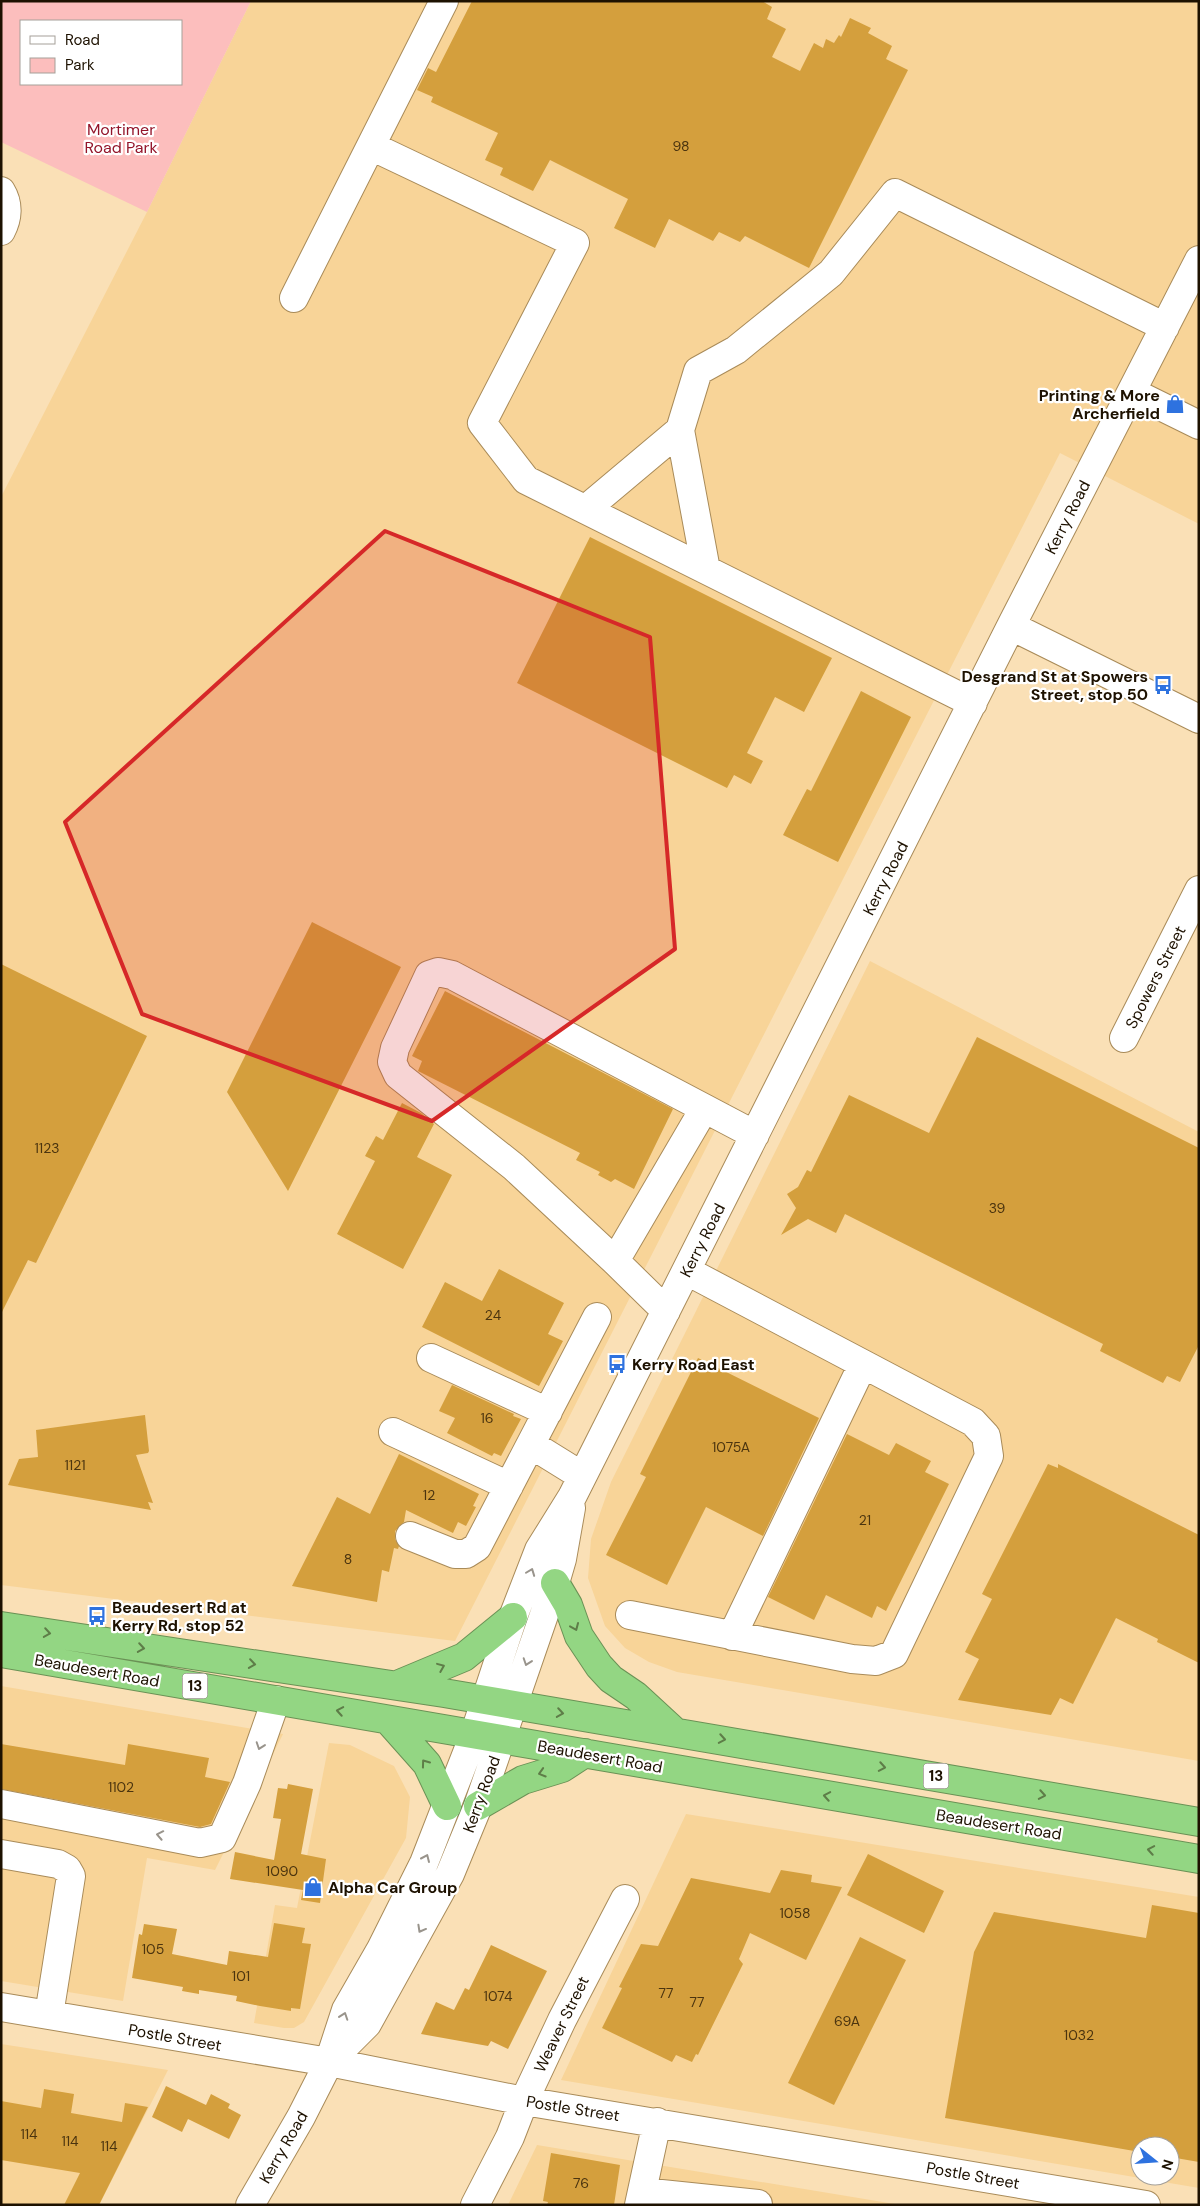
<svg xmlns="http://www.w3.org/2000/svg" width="1200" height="2206" viewBox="0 0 1200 2206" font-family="'DM Sans',sans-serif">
<rect width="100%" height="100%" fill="#fae0b6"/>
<path fill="#f8d498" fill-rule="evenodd" d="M251,1H1199V524L1060,453L455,1641L1,1585V497L147,212Z
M870,961L1199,1132V1761L677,1672L649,1662L625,1648L605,1626L588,1578L591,1539L611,1482Z
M1,1686L283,1734L215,1870L147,1858L123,2001L1,1981Z
M329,1743L350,1745L394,1766L410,1797L406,1838L304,2022L294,2028H284L254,2023L275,1905L297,1908Z
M686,1814L1199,1897V2188L561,2080ZM1140,2146H1170V2176H1140Z
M1,2044L168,2070L99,2205H1Z
M537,2145L901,2205H508Z"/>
<path fill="#fcbebd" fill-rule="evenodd" d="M1,1H251L147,212L1,142ZM181,21V84H21V21Z"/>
<path fill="#d49f3d" d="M472,1H762L772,7L767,19L786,29L772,57L800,71L814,43L823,48L826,39L834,43L839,35L841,37L850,18L871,28L868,33L892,46L886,59L908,70L809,268L745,236L740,242L719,232L713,241L669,219L655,248L614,228L628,199L550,160L533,191L500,175L503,168L485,160L498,133L431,102L433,97L417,90L428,68L436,72Z
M590,537L832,658L804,712L775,697L747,753L763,761L751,784L734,775L727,788L517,683Z
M861,691L911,717L838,862L783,835L807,789L811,791Z
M312,922L401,967L288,1191L227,1092Z
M1,964L147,1036L36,1263L28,1260L1,1314Z
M445,991L673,1109L634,1189L615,1179L611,1182L598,1175L600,1172L576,1160L580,1153L418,1071L422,1061L412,1056Z
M977,1037L1199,1148V1345L1180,1382L1167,1376L1163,1383L1100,1351L1103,1344L845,1214L836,1233L808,1219L781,1235L796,1208L787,1194L798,1187L807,1170L811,1172L849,1095L929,1133Z
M402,1103L421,1113L434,1124L417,1157L452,1175L403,1269L337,1234L375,1161L365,1156L376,1136L383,1140Z
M499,1269L564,1303L548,1334L563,1341L539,1386L422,1327L445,1282L482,1301Z
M698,1358L819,1418L763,1536L706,1507L667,1585L606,1555L646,1477L640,1474Z
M452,1385L514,1414L513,1416L521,1419L501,1456L494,1453L492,1456L447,1433L455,1418L439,1411Z
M145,1415L149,1451L148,1453L136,1455L153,1503L148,1502L151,1510L8,1485L19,1459L38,1457L36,1430Z
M847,1434L889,1455L896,1443L931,1461L925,1472L949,1484L886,1611L877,1606L872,1618L826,1595L814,1620L768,1597Z
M399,1454L479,1494L473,1506L476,1507L466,1526L458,1522L453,1533L406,1510L404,1522L395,1531V1539L399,1546L398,1549L394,1548L389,1572L382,1570L377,1602L292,1586L337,1497L370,1514Z
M1048,1464L1058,1468V1464L1199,1535V1663L1157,1642L1158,1639L1116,1618L1073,1704L1060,1698L1051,1715L958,1700L979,1659L965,1652L992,1599L982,1594Z
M1,1744L125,1765L128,1744L209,1758L205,1777L230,1782L211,1824L200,1827L1,1789Z
M288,1784L313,1789L301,1854L326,1859L320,1903L301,1900L303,1890L230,1879L235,1852L274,1860L281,1819L273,1818L278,1788L287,1789Z
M868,1854L944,1891L924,1933L847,1895Z
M781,1870L812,1875L811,1882L842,1887L806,1960L750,1933L739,1959L743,1964L698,2055L696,2054L692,2062L676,2055L672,2062L602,2028L622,1988L619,1987L641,1944L658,1946L691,1878L770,1893Z
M1152,1905L1199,1913V2162L1170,2157V2146H1140V2152L945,2118L974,1952L994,1912L1146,1938Z
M274,1923L305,1928L302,1943L311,1944L300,2009L291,2008V2011L260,2006L236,2001L237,1996L199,1990V1994L182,1991L183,1987L132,1978L139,1934L142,1935L144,1924L177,1929L172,1954L227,1965L229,1951L268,1957Z
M860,1937L906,1960L834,2105L788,2083Z
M491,1945L547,1971L508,2049L491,2041L488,2046L421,2034L436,2002L454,2010L465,1988L469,1990Z
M166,2086L206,2105L211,2094L230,2104L228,2108L241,2115L229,2139L188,2119L182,2132L152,2117Z
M44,2089L74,2094L71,2113L122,2122L125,2103L148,2107L99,2205H64L80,2173L1,2160V2101L41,2108Z
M551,2153L620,2165L614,2205H547L548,2202L543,2201Z"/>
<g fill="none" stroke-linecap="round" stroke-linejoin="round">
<g stroke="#a98b59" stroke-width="30">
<path id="minor" d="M371,146L575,243L482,423L526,480L973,703
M1,191C9,204 8,218 1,231
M294,298L444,1
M1132,392L1199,425
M586,509L680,430
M706,570L680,430L698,371L736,350L831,273L895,193L1165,327
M1011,626L1199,719
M1124,1038L1199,890
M615,1261L704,1109
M666,1311L615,1261L514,1167L398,1075L392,1062L395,1048L429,975L438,972L452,975L755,1135
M431,1358L548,1412
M393,1432L509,1486
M532,1445L582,1476
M410,1536L455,1554H466L477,1547L597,1317
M630,1615L852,1659L876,1661L894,1654L989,1456L986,1436L973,1422L687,1271
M732,1636L863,1364
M1,1804L200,1843L222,1838L247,1783L276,1700
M1,1854L58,1864L67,1869L71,1876L49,2015
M1,2007L329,2062L524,2101L1146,2205
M332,2059L367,2024L450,1874L478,1806L555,1583L562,1559L571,1508
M642,2192L758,2204
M250,2205L301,2117L329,2062L346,2010L381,1949L424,1863L474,1735L513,1617L539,1550L572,1497L1011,626L1199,260
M475,2205L510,2137L524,2101L562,2020L625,1899
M639,2205L657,2122"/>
</g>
<g stroke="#6a9155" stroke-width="30">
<path id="highway" d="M555,1583L568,1605L579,1636L599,1666L611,1679L636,1696L674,1731
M1,1626L444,1693L1199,1822
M1,1653L1199,1859
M397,1685L464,1657L513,1617
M388,1720L427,1764L447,1806
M478,1806L523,1780L562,1768L585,1753"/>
</g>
<use href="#minor" stroke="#fff" stroke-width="28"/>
<use href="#highway" stroke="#93d683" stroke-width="28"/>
</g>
<defs><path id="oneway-chevron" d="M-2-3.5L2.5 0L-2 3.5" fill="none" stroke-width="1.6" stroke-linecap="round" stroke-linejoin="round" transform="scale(1.25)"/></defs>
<g stroke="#99948c">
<use href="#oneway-chevron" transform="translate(531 1572) rotate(-69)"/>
<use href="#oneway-chevron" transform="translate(527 1662) rotate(109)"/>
<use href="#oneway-chevron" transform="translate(260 1746) rotate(109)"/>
<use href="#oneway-chevron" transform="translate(160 1835) rotate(-169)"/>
<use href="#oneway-chevron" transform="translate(426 1858) rotate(-66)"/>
<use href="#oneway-chevron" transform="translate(421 1929) rotate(119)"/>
<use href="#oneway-chevron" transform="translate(344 2016) rotate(-71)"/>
</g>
<g stroke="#5e7d48">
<use href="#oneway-chevron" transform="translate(575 1627) rotate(67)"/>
<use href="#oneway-chevron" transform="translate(47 1633) rotate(9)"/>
<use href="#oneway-chevron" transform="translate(141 1648) rotate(9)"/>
<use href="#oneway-chevron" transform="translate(252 1664) rotate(8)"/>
<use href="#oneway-chevron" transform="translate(441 1667) rotate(-22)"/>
<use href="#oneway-chevron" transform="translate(340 1711) rotate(-170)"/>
<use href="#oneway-chevron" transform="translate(560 1713) rotate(9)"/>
<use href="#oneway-chevron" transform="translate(722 1739) rotate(10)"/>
<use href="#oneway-chevron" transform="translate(425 1763) rotate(-126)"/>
<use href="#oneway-chevron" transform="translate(882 1767) rotate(10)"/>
<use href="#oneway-chevron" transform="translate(542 1773) rotate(163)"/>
<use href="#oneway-chevron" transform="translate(1042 1795) rotate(10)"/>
<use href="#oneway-chevron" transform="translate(827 1796) rotate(-170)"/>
<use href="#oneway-chevron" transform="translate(1151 1850) rotate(-170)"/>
</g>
<path fill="#d62828" fill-opacity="0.2" stroke="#d62828" stroke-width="4" stroke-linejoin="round" d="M385,531L650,637L675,949L432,1121L142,1014L65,822Z"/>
<defs>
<g id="shop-bare" transform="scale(1.5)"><path d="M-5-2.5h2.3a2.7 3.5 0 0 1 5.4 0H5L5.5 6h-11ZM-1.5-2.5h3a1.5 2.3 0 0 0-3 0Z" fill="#2e72df" stroke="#fff" stroke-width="2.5" paint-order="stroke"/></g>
<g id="bus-bare" transform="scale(1.5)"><path d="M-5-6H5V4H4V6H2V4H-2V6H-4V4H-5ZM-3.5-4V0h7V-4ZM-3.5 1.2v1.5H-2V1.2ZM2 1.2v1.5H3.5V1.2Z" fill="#2e72df" stroke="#fff" stroke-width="2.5" paint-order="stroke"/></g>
</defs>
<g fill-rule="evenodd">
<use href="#shop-bare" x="1175" y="404"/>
<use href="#bus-bare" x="1163" y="685"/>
<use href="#bus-bare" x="617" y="1364"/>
<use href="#bus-bare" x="97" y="1616"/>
<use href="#shop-bare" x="313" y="1887"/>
</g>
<g text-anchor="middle" stroke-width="4.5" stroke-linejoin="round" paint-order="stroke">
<g font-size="14" fill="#4b340f">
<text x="681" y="151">98</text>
<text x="47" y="1153">1123</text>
<text x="997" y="1213">39</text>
<text x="493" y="1320">24</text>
<text x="487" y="1423">16</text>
<text x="731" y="1452">1075A</text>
<text x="75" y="1470">1121</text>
<text x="429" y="1500">12</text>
<text x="865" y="1525">21</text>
<text x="348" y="1564">8</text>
<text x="121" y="1792">1102</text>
<text x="282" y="1876">1090</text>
<text x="795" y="1918">1058</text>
<text x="153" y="1954">105</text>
<text x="241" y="1981">101</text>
<text x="666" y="1998">77</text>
<text x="498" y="2001">1074</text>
<text x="697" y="2007">77</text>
<text x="847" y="2026">69A</text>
<text x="1079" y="2040">1032</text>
<text x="29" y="2139">114</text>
<text x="70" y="2146">114</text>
<text x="109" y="2151">114</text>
<text x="581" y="2188">76</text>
</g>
<g fill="#fff" stroke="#61584c" stroke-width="1">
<rect x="182.5" y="1673.5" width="25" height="25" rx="4"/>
<rect x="923.5" y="1763.5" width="25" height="25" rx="4"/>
</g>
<g font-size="15" font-weight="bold" fill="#1d1100">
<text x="195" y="1691">13</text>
<text x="936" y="1781">13</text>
</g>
<g font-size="16" fill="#93152a" stroke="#fff">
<text x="121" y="135">Mortimer<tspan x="121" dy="18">Road Park</tspan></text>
</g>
<g font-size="16" font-weight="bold" fill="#1d1100" stroke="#fff" text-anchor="start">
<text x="1160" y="401" text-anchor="end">Printing &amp; More<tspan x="1160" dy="18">Archerfield</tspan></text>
<text x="1148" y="682" text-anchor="end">Desgrand St at Spowers<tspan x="1148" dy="18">Street, stop 50</tspan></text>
<text x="632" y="1370">Kerry Road East</text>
<text x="112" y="1613">Beaudesert Rd at<tspan x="112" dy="18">Kerry Rd, stop 52</tspan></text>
<text x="328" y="1893">Alpha Car Group</text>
</g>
<g font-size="16" fill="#1d1100" stroke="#fff">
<text transform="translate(1067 517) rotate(-63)" y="6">Kerry Road</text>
<text transform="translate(885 878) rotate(-63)" y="6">Kerry Road</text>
<text transform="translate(1155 977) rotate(-63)" y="6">Spowers Street</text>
<text transform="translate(702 1240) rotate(-63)" y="6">Kerry Road</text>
<text transform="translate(97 1670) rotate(10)" y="6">Beaudesert Road</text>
<text transform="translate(600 1756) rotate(10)" y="6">Beaudesert Road</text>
<text transform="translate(481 1794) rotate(-70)" y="6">Kerry Road</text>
<text transform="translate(999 1824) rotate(9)" y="6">Beaudesert Road</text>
<text transform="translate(561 2024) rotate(-64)" y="6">Weaver Street</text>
<text transform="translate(175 2037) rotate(10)" y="6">Postle Street</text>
<text transform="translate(573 2108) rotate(9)" y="6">Postle Street</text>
<text transform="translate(283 2147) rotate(-60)" y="6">Kerry Road</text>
<text transform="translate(973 2175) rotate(10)" y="6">Postle Street</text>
</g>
</g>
<rect width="1200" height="2206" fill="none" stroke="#1d1100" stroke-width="5"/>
<rect x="20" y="20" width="162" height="65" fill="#ffffff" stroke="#a5a099"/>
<rect x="30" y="36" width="25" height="8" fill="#ffffff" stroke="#a5a099"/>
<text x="65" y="45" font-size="15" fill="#1d1100">Road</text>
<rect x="30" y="58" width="25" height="15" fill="#fcbebd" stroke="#a5a099"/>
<text x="65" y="70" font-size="15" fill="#1d1100">Park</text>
<g transform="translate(1155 2161) rotate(107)"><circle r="24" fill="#ffffff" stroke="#a5a099"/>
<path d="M0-4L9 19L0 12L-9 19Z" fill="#2e72df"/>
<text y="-8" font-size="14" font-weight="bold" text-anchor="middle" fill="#1d1100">N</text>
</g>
</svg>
